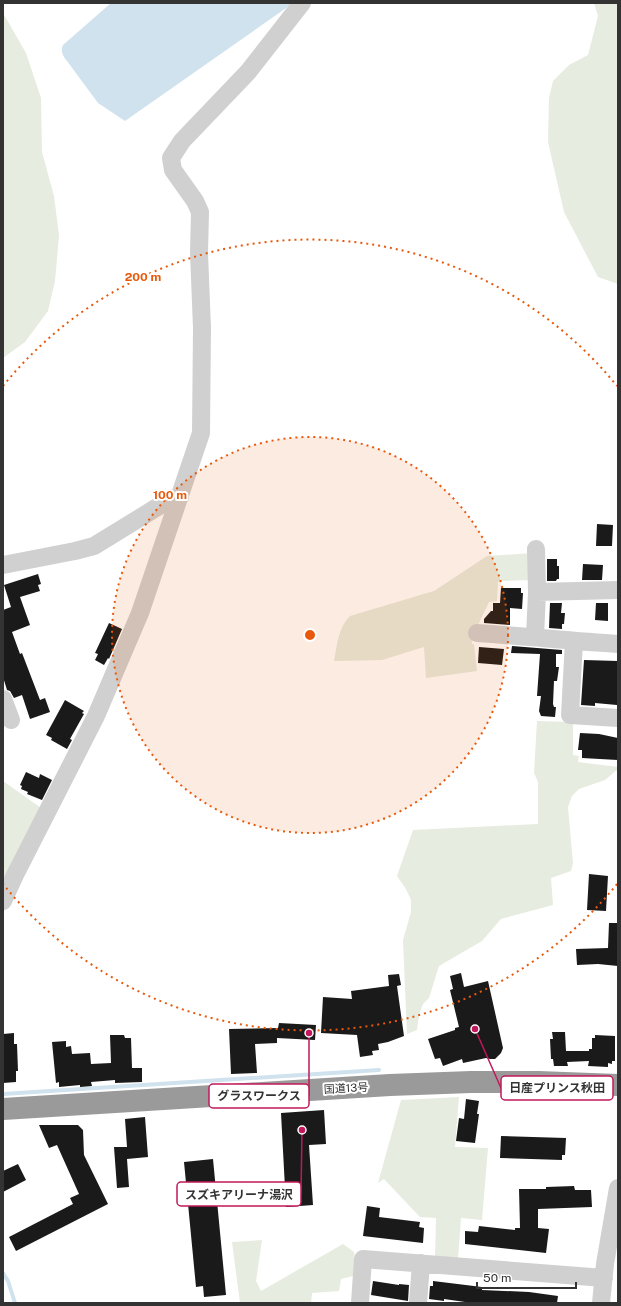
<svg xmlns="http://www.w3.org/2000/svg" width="621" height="1306" viewBox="0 0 621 1306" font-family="'Public Sans','Noto Sans JP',sans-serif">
<rect width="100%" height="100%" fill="#fff"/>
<path fill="#e6ecdf" d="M594,3H618V284L598,277L564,212L548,142L549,98L553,81L569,65L588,55L598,16Z
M3,13L26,53L41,98L42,152L54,196L59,235L55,281L48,311L25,342L3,358Z
M533,553L532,580L498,581L497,601L489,602L478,625L472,626V644H474L477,671L426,678L424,647L382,660L334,661C337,646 338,628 350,616L434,591L487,556Z
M537,721L573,722V755L579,756L578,762L618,767V769L605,780L579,789L572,796L568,807L573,863L571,871L551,878L553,905L501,919L482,941L439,966L429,998L423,1004L419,1015L417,1030L407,1034L403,940L411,912V900L406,889L397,876L413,830L538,824V782L534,773Z
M3,781L41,808L5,877L3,876Z
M459,1097L455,1147L488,1148L482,1220L461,1218L458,1259L435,1258L436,1218L420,1217L384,1179L378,1183L401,1100Z
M262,1240L256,1281L261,1291L343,1244L354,1252L357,1275L341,1279L339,1291L312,1293L311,1303H240L232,1242Z"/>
<path fill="#cfe2ee" d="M111,3H291L289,6L125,121L98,103L67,61C63,56 60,51 63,45Z"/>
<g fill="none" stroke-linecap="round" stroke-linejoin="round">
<path stroke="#cfe2ee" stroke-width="4" d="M3,1094L379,1070
M3,1273L8,1281L15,1303"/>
</g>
<path fill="#1a1a1a" d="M597,524L613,525L612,546H596Z
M547,559H557V566H559V579H557L556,581H547Z
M583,564L603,565L602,580H582Z
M38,574L41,584L38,585L40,591L20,597L30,625L12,632L20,654L22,653L40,700L45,698L50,712L30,719L22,695L14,698L10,691L7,690L3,677V610L11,607L4,585Z
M501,588H521V593H523L522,609L510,608V625L484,623V619L491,611H493V603H500Z
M550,603H562L561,613H565L564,624H562V629L549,628Z
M596,603H608V621L595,620Z
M109,623L122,629L109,659L108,658L104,665L95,660L98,654L95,653Z
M512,646L562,650V654H556V667H559L557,681H554L553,704L554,707H556L555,717L541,716L539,711L541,696H537L540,654L511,653Z
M479,647L504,649L502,665L478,663Z
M584,660L618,661L617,705L595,703V706L581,705Z
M65,700L84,711L82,713L84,714L70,739L72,740L67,749L51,740L52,738L46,735Z
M580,733L599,734L618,738V760L582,758V750H578Z
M26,772L39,778L40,774L52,780L42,800L27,794L28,792L21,789L22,786L20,785Z
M589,874L608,876L606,911L587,910Z
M609,923H618V966L598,964L577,965L576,949L608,948Z
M461,973L464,987L488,981L503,1048L501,1053L495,1059H490L486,1058L463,1063L462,1059L443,1066L440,1058L435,1059L428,1039L455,1030V1028L459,1027L450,990L453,989L450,976Z
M399,974L401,985L397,986L404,1036L388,1042L378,1044L379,1050L372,1051L373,1055L360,1057L357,1035L321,1033L323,997L352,999L351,991L389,986L388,975Z
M279,1023L316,1025L315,1040L277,1038V1043L255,1044L257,1073L231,1074L229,1029L278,1028Z
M552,1032H565L566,1051H589V1049H592V1038H595V1035L615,1036V1061H612V1064L608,1063V1067L588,1066L589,1061L567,1062L568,1066H554L553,1059H551L550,1039H553Z
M14,1033V1044H17L18,1071H16V1082L3,1083V1034Z
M110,1035H124L125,1038H131L132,1068H142V1082L115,1083V1080L91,1082L92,1086L80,1087V1085L59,1087V1082L56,1083L52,1042L66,1041V1047L71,1046L72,1054L90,1053L91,1064L111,1063Z
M466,1099L479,1101L477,1114H479L475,1143L456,1141L459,1118L464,1119Z
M324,1110L326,1144L309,1145L313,1205L286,1207L281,1113Z
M145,1117L148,1157L127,1159L129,1187L117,1188L114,1147H127L125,1119Z
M39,1125H78L83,1130L84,1155L108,1204L16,1251L9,1237L73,1204L70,1198L79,1194L57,1145L49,1148Z
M501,1136L566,1138L565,1155H562V1160L500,1158Z
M213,1159L226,1295L204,1297L203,1286L196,1287L184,1162Z
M18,1164L26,1180L3,1192V1171Z
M574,1186L575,1190H591L592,1207L538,1209V1228L549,1229L546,1253L465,1244V1231L478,1232L479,1226L515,1230V1228H520L519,1189H546V1187Z
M367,1206L380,1208L379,1217L420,1222L419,1227L424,1228L423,1243L363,1236Z
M373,1281L399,1285V1284L409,1285L408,1301L371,1295Z
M433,1281L482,1287V1290L529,1292L558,1296L557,1303H472L444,1299V1301L429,1299L430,1286H433Z"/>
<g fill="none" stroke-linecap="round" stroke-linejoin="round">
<path stroke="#d0d0d0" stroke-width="18" d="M536,549L537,592
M3,565L75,551L94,546L159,506L180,497
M477,633C524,636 571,641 618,644
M535,637L537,592L618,590
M574,641L570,715L618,718
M3,699L11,720
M3,901L15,875L96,716L140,613L201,433L202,328L199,253L200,212L195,201L173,170L171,158L182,141L248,72L302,3
M360,1303L363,1259L604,1278
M418,1303L421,1263
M601,1303L605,1264L618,1188"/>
<path stroke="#9a9a9a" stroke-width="22" d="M3,1109L390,1085L471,1082H538L618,1085"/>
</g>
<circle cx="310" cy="635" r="198" fill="#e8590c" fill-opacity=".12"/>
<g fill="none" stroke="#e8590c" stroke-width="2" stroke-dasharray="2 4">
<circle cx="310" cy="635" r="198"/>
<path d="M617 884A395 395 0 0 1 3 884M3 386A395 395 0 0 1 617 386"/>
</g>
<g text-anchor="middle" stroke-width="4" stroke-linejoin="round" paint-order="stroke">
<g font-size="11" fill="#333" stroke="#fff">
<text transform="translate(346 1088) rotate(-3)" y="4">国道13号</text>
</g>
</g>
<circle cx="310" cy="635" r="6" fill="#e8590c" stroke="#fff" stroke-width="2"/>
<g font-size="12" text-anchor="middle" font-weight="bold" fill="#e8590c" stroke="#fff" stroke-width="4" stroke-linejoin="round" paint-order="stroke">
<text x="143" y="281">200 m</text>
<text x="170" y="499">100 m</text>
</g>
<path fill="none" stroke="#c2185b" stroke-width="1.5" d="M475 1029L501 1088M309 1033L309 1096M302 1130L301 1194"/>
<g fill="#c2185b" stroke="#fff" stroke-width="1.5">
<circle cx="475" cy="1029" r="4"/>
<circle cx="309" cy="1033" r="4"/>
<circle cx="302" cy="1130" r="4"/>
</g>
<g fill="#fff" stroke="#c2185b" stroke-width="1.5">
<rect x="501" y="1076" width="112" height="24" rx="4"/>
<rect x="209" y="1084" width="100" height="24" rx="4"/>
<rect x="177" y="1182" width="124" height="24" rx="4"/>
</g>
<g font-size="12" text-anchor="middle" font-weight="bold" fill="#333">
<text x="557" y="1092">日産プリンス秋田</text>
<text x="259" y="1100">グラスワークス</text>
<text x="239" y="1199">スズキアリーナ湯沢</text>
</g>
<rect width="621" height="1306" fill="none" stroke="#333333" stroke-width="8"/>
<path d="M477 1282v6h99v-6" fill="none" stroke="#333333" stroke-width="2"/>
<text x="483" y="1282" font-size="12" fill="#333333" stroke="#ffffff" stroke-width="3" paint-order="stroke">50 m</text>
</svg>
